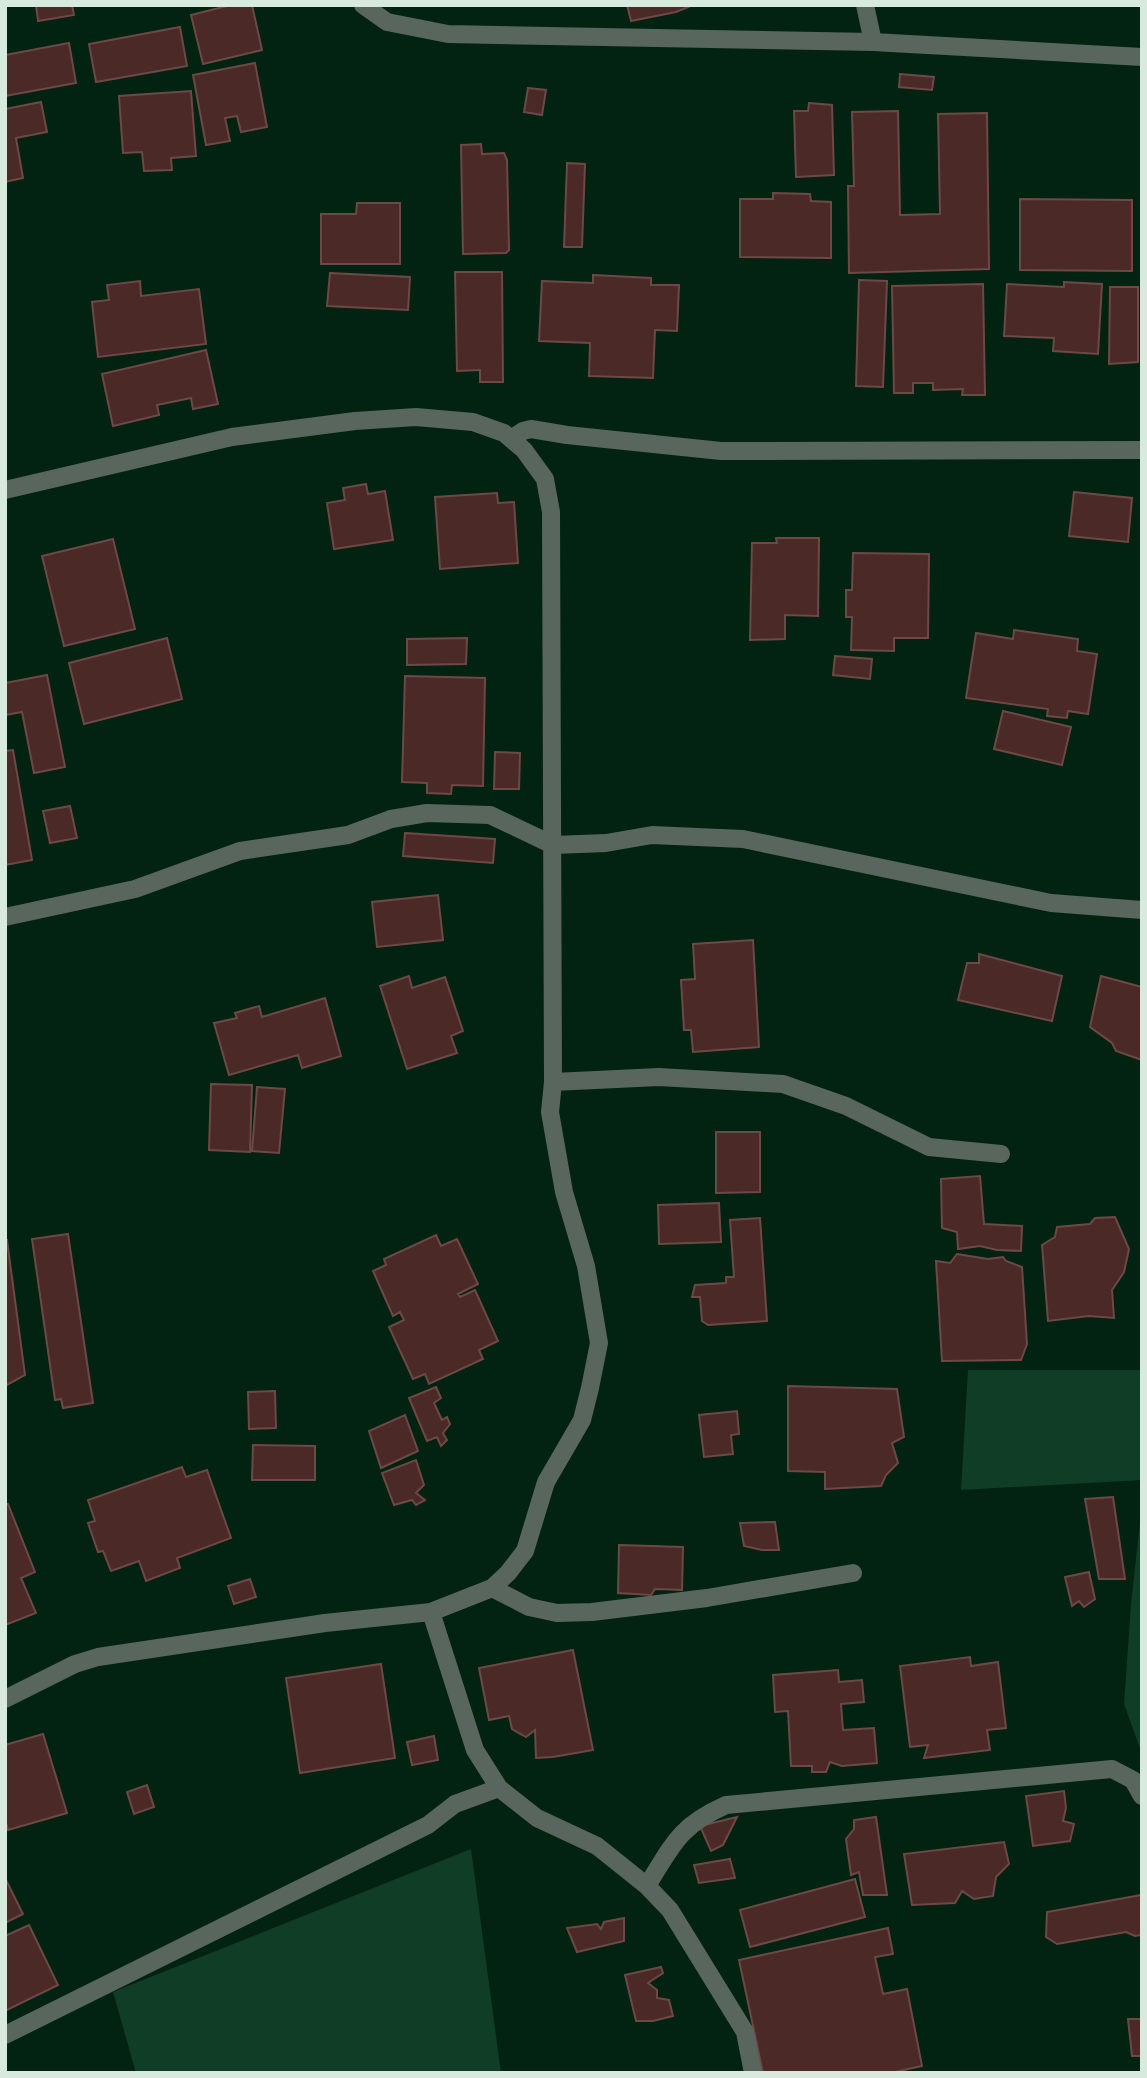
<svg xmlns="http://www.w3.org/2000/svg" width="1147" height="2078" viewBox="0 0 1147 2078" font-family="'Titillium Web',sans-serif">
<rect width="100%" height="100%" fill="#022212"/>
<path fill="#0f3d26" d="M968,1370H1142V1480L961,1490Z
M1142,1503V1754L1124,1704L1131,1604Z
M471,1849L501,2073H136L113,1992Z"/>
<path fill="#4a2927" stroke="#6d4946" stroke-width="2" d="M36,5H72L74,15L38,21Z
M231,5H252L262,50L203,64L191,15Z
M627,5H693L676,12L631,21Z
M180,27L187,66L96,82L89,44Z
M69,43L76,83L5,96V55Z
M255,63L267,127L241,132L237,116L225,118L230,141L206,145L193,75Z
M900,74L934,77L932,90L899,87Z
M528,88L546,90L542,115L524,112Z
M191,91L196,156L171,158L172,170L144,171L142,152L123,153L119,96Z
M41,102L47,132L16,138L23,178L5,182V109Z
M809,103L832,105L834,175L796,177L794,111H808Z
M898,111L900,215L940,214L938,114L987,113L989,269L849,273L848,186H854L852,112Z
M481,144L482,154L504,153L507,160L509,250L506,253L463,254L461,145Z
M567,163L585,164L582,247H564Z
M773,193L810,194L811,201L831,202V258L740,257V199H773Z
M1020,199L1132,200V271L1020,270Z
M357,203H400V264H321V214H356Z
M455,272H502L503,382H480V370L457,371Z
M330,273L410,277L408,310L327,306Z
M593,275L651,278V285H679L677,331L655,330L653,378L589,376L590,343L539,341L542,281L593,283Z
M859,280L887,281L883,387L856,386Z
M140,281L141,296L199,289L206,344L98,357L92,302L109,300L107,285Z
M1064,282L1102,284L1098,354L1053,351L1054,338L1004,336L1007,284L1064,287Z
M983,284L985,395H962L963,389L933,390V383H913V393H894L892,286Z
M1110,287H1138V362L1109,364Z
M206,350L218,404L193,409L191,398L157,405L159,415L113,426L102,374Z
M366,484L368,494L385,491L393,540L334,549L327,503L345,500L343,488Z
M1074,492L1132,498L1128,542L1069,536Z
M497,493L498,503L514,502L518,563L440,569L435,497Z
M776,538H819L818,616L785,615V639L750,640L752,543H777Z
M113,539L135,629L64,646L42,556Z
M853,553L929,554L928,638H894V651L851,650L852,617H846V590H852Z
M1014,630L1078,639L1077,651L1097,654L1088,714L1068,711L1067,718L1047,716L1048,709L966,698L976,633L1013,639Z
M167,638L182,699L84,724L69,663Z
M467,638L466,664L407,665V639Z
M835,656L872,659L870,679L833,675Z
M47,675L65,767L34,773L22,712L5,715V683Z
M405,676L485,678L483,786L452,785L451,794L427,793V783L402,782Z
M1003,711L1071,727L1062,765L994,749Z
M13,750L32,860L5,865V751Z
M495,752L520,753L519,789H494Z
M70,806L77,838L50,843L43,811Z
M405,833L495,839L493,863L403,856Z
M438,895L443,940L377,947L372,902Z
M753,940L759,1047L693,1052L691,1030H684L681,980L695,979L693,944Z
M979,954L1062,976L1052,1021L958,1000L967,963H979Z
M409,976L412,988L445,977L463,1031L451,1036L457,1053L407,1069L380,986Z
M1101,976L1142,987V1060L1116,1051L1112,1043L1090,1027Z
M325,998L341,1056L302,1068L298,1055L229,1075L214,1023L237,1018L235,1013L259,1006L262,1017Z
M211,1084L252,1085L250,1152L209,1150Z
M257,1087L285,1089L279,1153L252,1151Z
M716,1132H760V1192L716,1193Z
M980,1176L984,1224L1022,1226L1021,1251L997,1250L980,1246L958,1249L957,1232L942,1228L941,1179Z
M719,1203L721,1242L659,1244L658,1205Z
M1115,1217L1129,1249L1124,1272L1112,1290L1114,1318L1089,1316L1048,1321L1042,1245L1055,1237L1057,1227L1090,1224L1095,1218Z
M760,1218L767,1321L708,1325L702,1321L700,1297H692L695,1285L726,1283V1277H734L730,1220Z
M68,1234L93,1403L63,1408L61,1399L55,1400L32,1239Z
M436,1235L441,1246L457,1239L478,1284L458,1294L460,1297L475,1290L498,1341L479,1350L483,1359L429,1384L425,1374L413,1379L389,1327L404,1320L400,1312L393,1316L373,1271L386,1265L384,1259Z
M5,1240H7L25,1375L5,1386Z
M957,1254L988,1259L1003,1257L1006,1261L1022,1267L1027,1344L1021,1360L942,1361L936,1261L950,1263Z
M788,1386L897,1389L904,1437L892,1443L898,1463L886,1475L881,1486L825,1489V1472L788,1471Z
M436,1387L441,1398L434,1403L442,1420L447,1417L450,1424L443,1433L447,1440L441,1446L437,1437L427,1441L409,1398Z
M275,1391L276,1428L249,1429L248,1392Z
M737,1411L739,1434L731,1435L733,1454L704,1457L699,1415Z
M405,1415L418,1451L381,1468L369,1431Z
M253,1445L315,1446V1480H252Z
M416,1460L424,1485L416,1493L425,1500L416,1505L412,1500L394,1505L382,1473Z
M182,1467L186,1477L207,1470L231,1538L177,1558L180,1568L146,1581L139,1561L111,1571L103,1551L98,1552L88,1523L95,1521L88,1500Z
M1113,1497L1125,1579H1099L1085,1499Z
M8,1504L35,1572L21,1578L36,1613L5,1625V1505Z
M775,1522L779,1550H762L744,1546L740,1523Z
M619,1545L683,1547L682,1590L655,1589L651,1595L618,1593Z
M1089,1572L1095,1599L1084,1607L1079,1601L1072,1606L1065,1577Z
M250,1579L256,1597L234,1604L228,1586Z
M573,1650L593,1750L553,1757L536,1758L535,1730L526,1737L512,1729L509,1716L489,1720L479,1668Z
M970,1657L971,1666L998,1662L1006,1728L987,1730L990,1750L924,1758L928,1745L910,1747L900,1666Z
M381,1664L395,1758L300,1773L286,1678Z
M838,1670L839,1682L862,1680L864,1702L841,1704L843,1730L874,1728L877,1763L842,1766L830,1762L826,1772H812V1766H791L788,1711L775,1712L773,1675Z
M43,1734L67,1813L8,1830L5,1819V1745Z
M434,1736L438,1760L412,1765L407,1742Z
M147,1785L154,1807L134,1814L127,1792Z
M1064,1791L1066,1808L1063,1821L1074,1824L1070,1841L1033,1846L1026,1796Z
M737,1817L723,1845L711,1851L700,1826Z
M876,1817L887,1895H863L859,1872L851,1875L846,1839L854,1829V1820Z
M1004,1842L1009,1864L996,1877L993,1896L974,1899L962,1891L955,1903L912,1905L904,1854Z
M730,1859L735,1878L699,1883L694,1865Z
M5,1878L23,1914L5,1923Z
M855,1879L865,1917L750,1947L740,1910Z
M1141,1895L1142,1935L1135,1936L1126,1932L1057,1944L1046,1937L1047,1912Z
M624,1918V1941L577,1952L567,1928L597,1924L601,1929L604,1922Z
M29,1925L58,1985L5,2011V1936Z
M888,1928L893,1954L875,1957L883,1994L907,1989L922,2066L890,2073H763L739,1960Z
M661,1967L663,1973L648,1983L657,1990V1998L669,2000L673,2016L653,2021H636L625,1975Z
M1128,2019H1142V2056H1132Z"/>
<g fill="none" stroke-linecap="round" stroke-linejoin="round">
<path stroke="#58665d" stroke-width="18" d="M363,5L387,22L448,34L873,42L1142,57
M865,5L873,42
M511,439L523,431L531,429L567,435L721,451L1142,450
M5,490L232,437L355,421L416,417L473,422L504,433L524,450L545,479L551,512L553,1082L550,1112L564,1192L586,1266L599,1343L590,1388L582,1420L546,1482L525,1551L508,1573L492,1588L431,1612
M5,917L135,889L240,851L348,835L391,819L427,813L490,815L553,845L606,843L652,835L743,839L1051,903L1142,910
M553,1082L659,1077L783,1084L846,1106L929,1147L1001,1154
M492,1588L529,1607L557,1613L592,1612L707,1598L853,1573
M5,1699L75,1664L98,1657L325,1623L431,1612L475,1750L499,1788
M647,1886C673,1844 679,1826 726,1805L1112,1769L1133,1780L1142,1796
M5,2035L428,1825L455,1804L499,1788L537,1818L597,1846L647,1886L670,1910L745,2032L753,2073"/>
</g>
<rect width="1147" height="2078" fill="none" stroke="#d8eade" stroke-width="14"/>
</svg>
